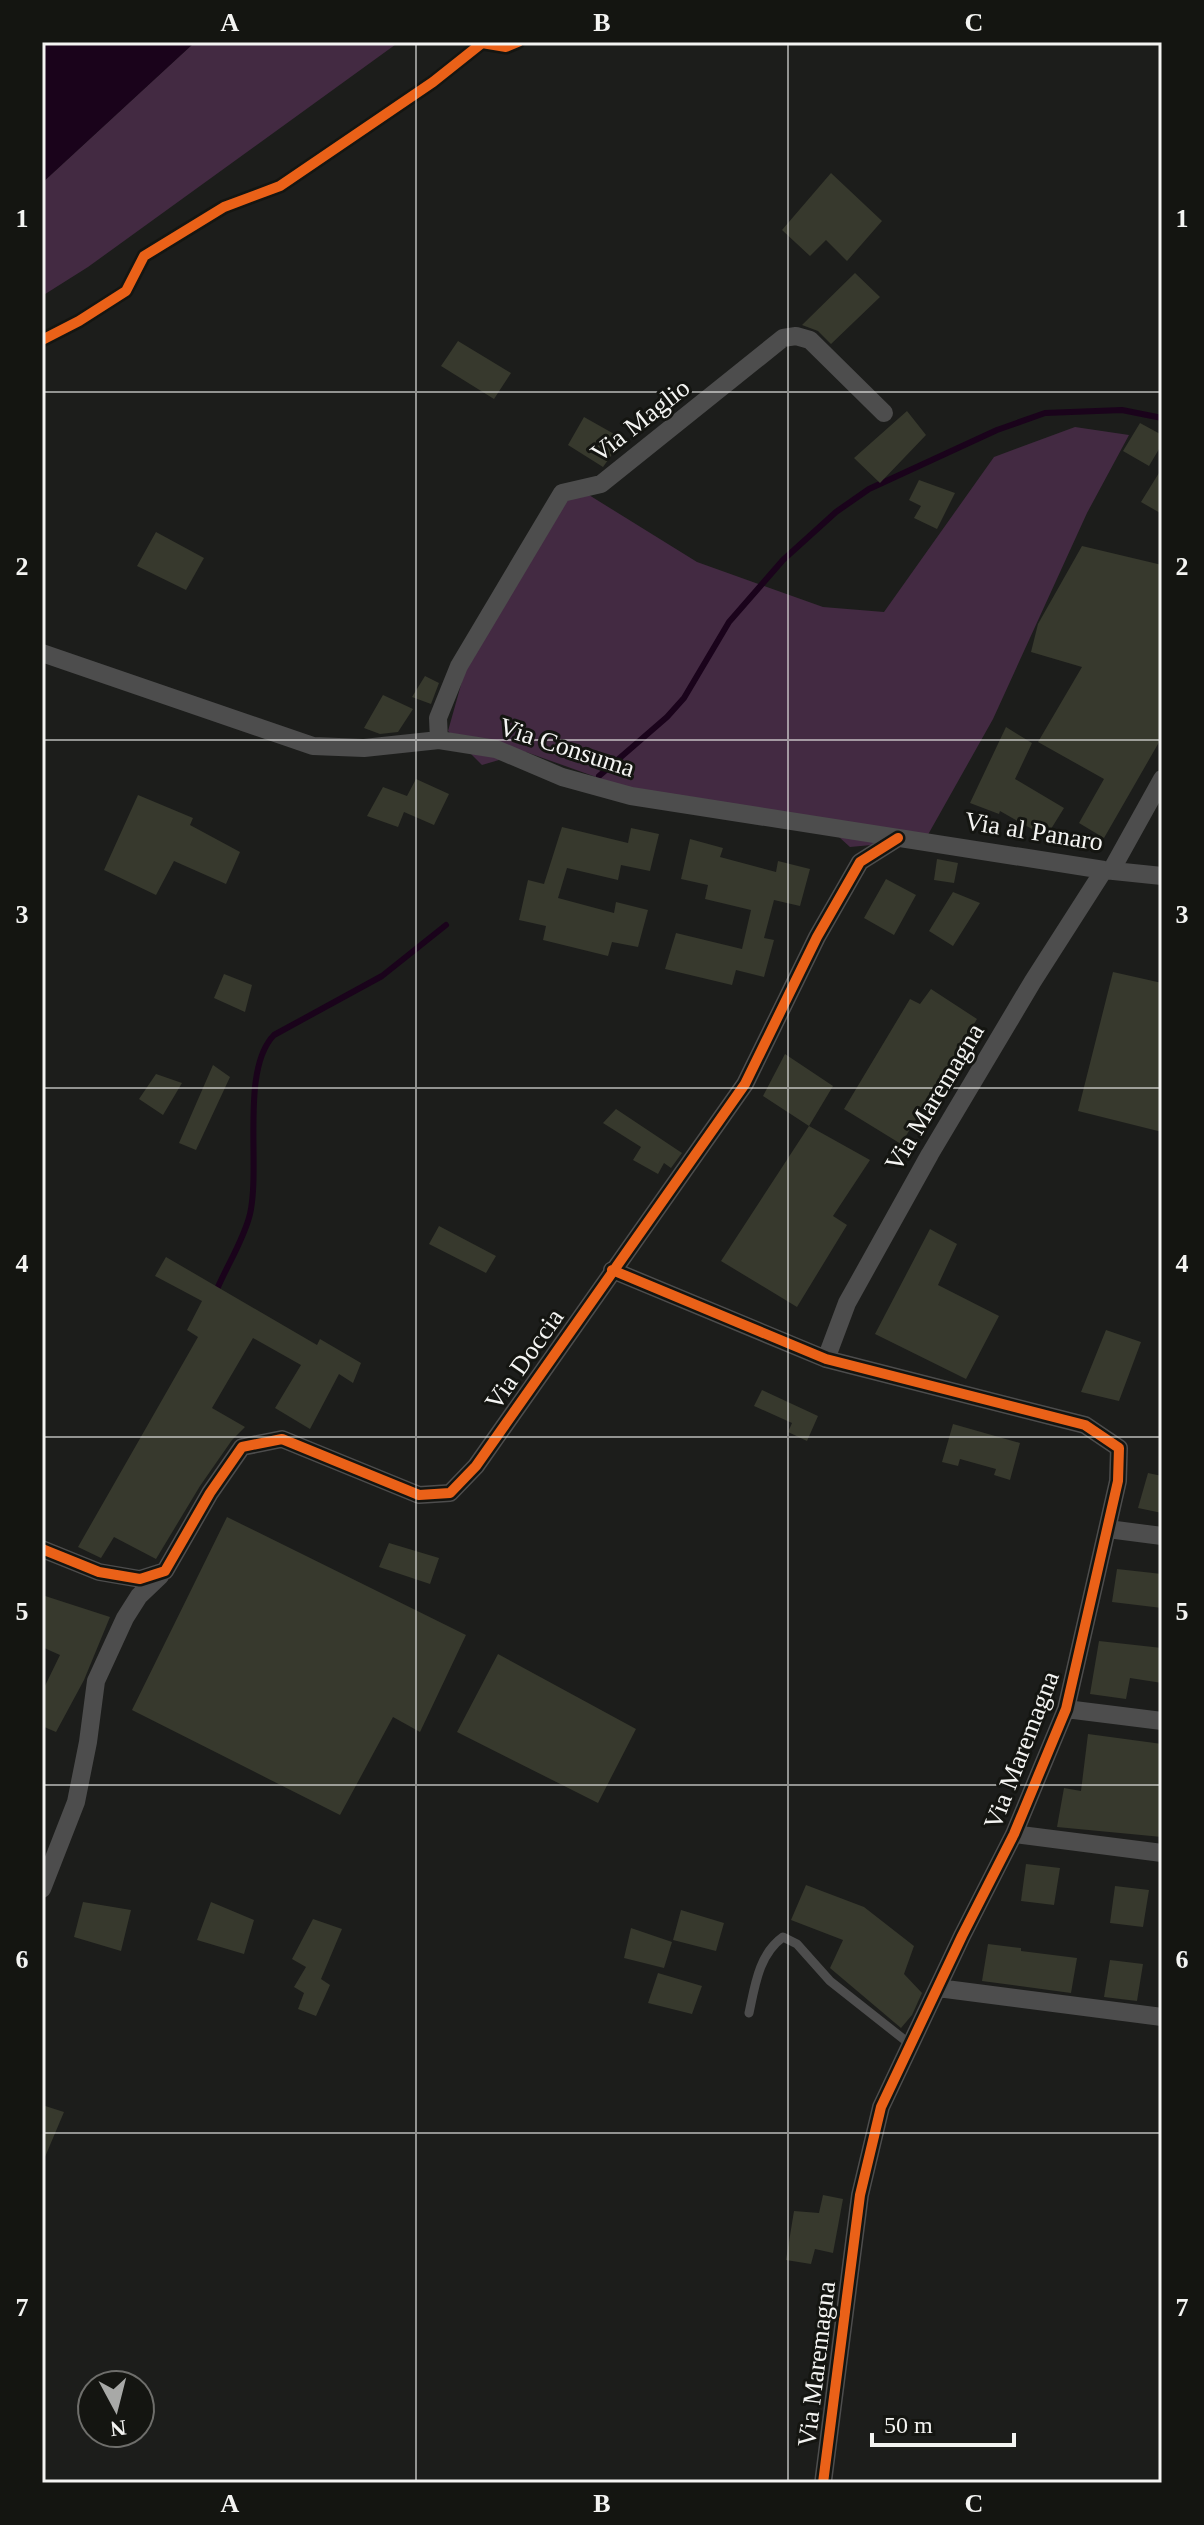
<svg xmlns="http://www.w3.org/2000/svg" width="1204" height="2525" viewBox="0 0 1204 2525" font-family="'Times New Roman',serif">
<rect width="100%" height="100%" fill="#1c1d1b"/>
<path fill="#432a42" d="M195,42H399L88,267L42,296V183Z
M1075,427L1129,435L1087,513L993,719L925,840L850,847L829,828L624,787L526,752L482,765L448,731L482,610L576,487L697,562L823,607L884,612L994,457Z"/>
<path fill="#1a031b" d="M42,42H195L42,183Z"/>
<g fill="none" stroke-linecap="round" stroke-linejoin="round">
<path stroke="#1a031b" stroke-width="6" d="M599,776L667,717L684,698L729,622L783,560L836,512L869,489L997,430L1045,413L1122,410L1162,418
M218,1287C228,1264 244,1239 250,1214C261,1165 240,1070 274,1035L382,976L446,925"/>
</g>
<path fill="#37392d" d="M831,173L882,221L847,261L826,240L810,256L782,230Z
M855,273L880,297L831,344L818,331L802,325Z
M458,341L511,373L494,399L441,366Z
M907,411L926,435L880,483L854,458Z
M584,417L623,439L603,467L568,445Z
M1140,423L1162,435V444L1149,466L1123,451Z
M1162,468V514L1141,502Z
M919,480L955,493L937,529L914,518L921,506L909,500Z
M156,532L204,558L186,590L137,566Z
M1082,546L1162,565V737L1104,838L1079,823L1104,779L1038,742L1082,667L1031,652L1038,624Z
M425,676L439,683L431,704L412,697Z
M383,695L413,709L398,732L380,734L364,728Z
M1006,727L1032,743L1015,779L1064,808L1046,837L1000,811L999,814L970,803Z
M416,779L449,794L434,825L404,812L398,827L367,816L383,787L407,796Z
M138,795L193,818L190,825L240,852L226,884L174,861L156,895L104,870Z
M562,827L628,843L631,828L659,834L650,871L621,865L618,880L567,868L558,898L614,913L616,902L648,910L638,947L612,942L608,956L543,940L546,926L519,920L528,880L544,884Z
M690,839L723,848L720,857L776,872L778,861L810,869L800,906L774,900L764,938L774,940L764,977L736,970L732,985L665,969L676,933L742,949L751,910L705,899L708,885L681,879Z
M937,859L958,863L954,883L934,880Z
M886,879L916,895L894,935L864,918Z
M953,892L980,903L953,946L929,931Z
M1113,972L1162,983V1132L1078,1111Z
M224,974L252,985L245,1012L214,998Z
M931,989L977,1019L901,1144L844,1109L910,999L920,1004Z
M785,1054L833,1086L809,1126L763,1096Z
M213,1065L230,1077L196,1150L179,1143Z
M156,1074L182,1083L163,1115L139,1099Z
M616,1109L682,1153L671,1168L664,1163L658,1174L633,1160L641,1147L603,1123Z
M809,1126L870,1160L833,1216L847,1225L797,1307L721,1261Z
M439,1226L496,1256L486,1273L429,1244Z
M930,1229L957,1244L938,1285L999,1316L966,1379L875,1334Z
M166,1257L317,1345L320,1339L361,1363L353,1383L339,1374L310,1429L275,1408L301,1365L253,1338L212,1408L245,1427L232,1440L200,1486L156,1559L114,1537L101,1558L78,1547L198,1337L187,1330L202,1301L155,1276Z
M1106,1330L1141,1342L1119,1401L1081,1392Z
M762,1390L818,1416L807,1441L788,1432L792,1423L754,1406Z
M953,1424L1020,1443L1010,1480L994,1475L996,1469L960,1459L958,1466L942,1462Z
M1148,1473L1162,1476V1513L1138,1508Z
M227,1517L466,1635L420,1732L393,1717L340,1815L132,1710Z
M389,1543L439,1558L430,1584L379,1567Z
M1117,1569L1162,1574V1608L1112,1602Z
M42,1595L110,1617L84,1680L56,1732L42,1726V1692L60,1655L42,1647Z
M1099,1641L1162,1648V1683L1130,1678L1126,1699L1090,1694Z
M498,1654L636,1729L598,1803L457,1732Z
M1088,1734L1162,1744V1837L1057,1827L1064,1788L1081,1791Z
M1026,1864L1060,1868L1054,1905L1021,1901Z
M806,1885L864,1907L914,1946L904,1974L922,1993L912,2015L901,2028L830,1968L843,1940L791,1920Z
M1115,1886L1149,1890L1143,1927L1110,1923Z
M83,1902L131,1910L121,1951L74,1937Z
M211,1902L254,1920L244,1954L197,1940Z
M681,1910L724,1923L716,1951L673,1940Z
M313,1919L342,1929L321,1979L330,1985L316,2016L298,2009L304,1993L294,1987L306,1967L292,1959Z
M631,1928L672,1942L664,1968L624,1958Z
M988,1944L1021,1948V1951L1077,1958L1071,1993L982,1981Z
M1110,1960L1143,1964L1137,2001L1104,1997Z
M658,1973L702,1986L692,2014L648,2003Z
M42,2105L64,2112L42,2164Z
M823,2195L843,2199L833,2253L815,2249L811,2264L786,2260L794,2211L819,2213Z"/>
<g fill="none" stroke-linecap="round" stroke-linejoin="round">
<path stroke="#4d4d4d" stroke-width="9" d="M749,2013C755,1985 759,1954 783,1937L797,1944L830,1981L911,2045"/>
<path stroke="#4d4d4d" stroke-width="18" d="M42,653L313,746L364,748L439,740L496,749L562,777L631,796L1104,870L1162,876
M439,740L438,718L459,666L562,493L601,484L783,338L796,336L810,340L884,413
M1112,869L1162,779
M612,1270L826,1359L1085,1425L1119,1448L1118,1481L1066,1709L1014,1834L962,1936L881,2107L860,2195L823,2483
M826,1359L847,1303L930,1154L1033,981L1104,870
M1108,1529L1162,1536
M42,1549L99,1572L140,1579L165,1571L210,1493L242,1447L282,1439L419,1495L450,1493L476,1466L745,1084L817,937L860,862L898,838
M1066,1709L1162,1721
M1014,1834L1162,1853
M42,1889L76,1802L88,1742L96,1681L125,1618L139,1596L160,1576
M938,1988L1162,2017"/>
<g stroke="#141511" stroke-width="15">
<path id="cycleway" d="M42,340L79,321L126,291L144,256L224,207L280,186L433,82L482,43L506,47L518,42
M612,1270L826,1359L1085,1425L1119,1448L1118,1481L1066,1709L1014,1834L962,1936L881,2107L860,2195L823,2483
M42,1549L99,1572L140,1579L165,1571L210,1493L242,1447L282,1439L419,1495L450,1493L476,1466L745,1084L817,937L860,862L898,838"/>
</g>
<use href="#cycleway" stroke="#ea6118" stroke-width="10"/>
</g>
<path fill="none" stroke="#f4f4f2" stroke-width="2" stroke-opacity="0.55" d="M416,42V2483M788,42V2483M42,392H1162M42,740H1162M42,1088H1162M42,1437H1162M42,1785H1162M42,2133H1162"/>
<g text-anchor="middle" stroke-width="6" stroke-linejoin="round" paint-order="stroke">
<g font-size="26" fill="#f4f4f2" stroke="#141511">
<text transform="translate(640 420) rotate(-38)" y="9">Via Maglio</text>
<text transform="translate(567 747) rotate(18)" y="9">Via Consuma</text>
<text transform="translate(1034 831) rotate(9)" y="9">Via al Panaro</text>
<text transform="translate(934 1097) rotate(-59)" y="9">Via Maremagna</text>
<text transform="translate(524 1359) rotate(-55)" y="9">Via Doccia</text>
<text transform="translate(1021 1750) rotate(-69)" y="9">Via Maremagna</text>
<text transform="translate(816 2364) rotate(-83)" y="9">Via Maremagna</text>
</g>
</g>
<rect width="1204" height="2525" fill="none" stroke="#141511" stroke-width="88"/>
<g transform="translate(116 2409) rotate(173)"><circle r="38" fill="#141511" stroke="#6e6e6b" stroke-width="2"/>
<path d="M0-6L14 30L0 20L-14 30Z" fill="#a8a9a7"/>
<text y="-12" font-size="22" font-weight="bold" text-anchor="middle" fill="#f4f4f2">N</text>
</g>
<path d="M872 2433v12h142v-12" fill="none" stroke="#f4f4f2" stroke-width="4"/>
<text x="884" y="2433" font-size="24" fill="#f4f4f2" stroke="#141511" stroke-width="6" paint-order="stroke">50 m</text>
<rect x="44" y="44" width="1116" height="2437" fill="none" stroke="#f4f4f2" stroke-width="3"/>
<g font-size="26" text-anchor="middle" font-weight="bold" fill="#f4f4f2">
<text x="230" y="31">A</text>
<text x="602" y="31">B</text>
<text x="974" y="31">C</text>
<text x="22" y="227">1</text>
<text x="1182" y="227">1</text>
<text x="22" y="575">2</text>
<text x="1182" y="575">2</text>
<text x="22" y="923">3</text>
<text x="1182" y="923">3</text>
<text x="22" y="1272">4</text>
<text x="1182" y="1272">4</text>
<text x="22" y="1620">5</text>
<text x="1182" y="1620">5</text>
<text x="22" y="1968">6</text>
<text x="1182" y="1968">6</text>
<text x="22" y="2316">7</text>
<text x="1182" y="2316">7</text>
<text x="230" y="2512">A</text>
<text x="602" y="2512">B</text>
<text x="974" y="2512">C</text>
</g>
</svg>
